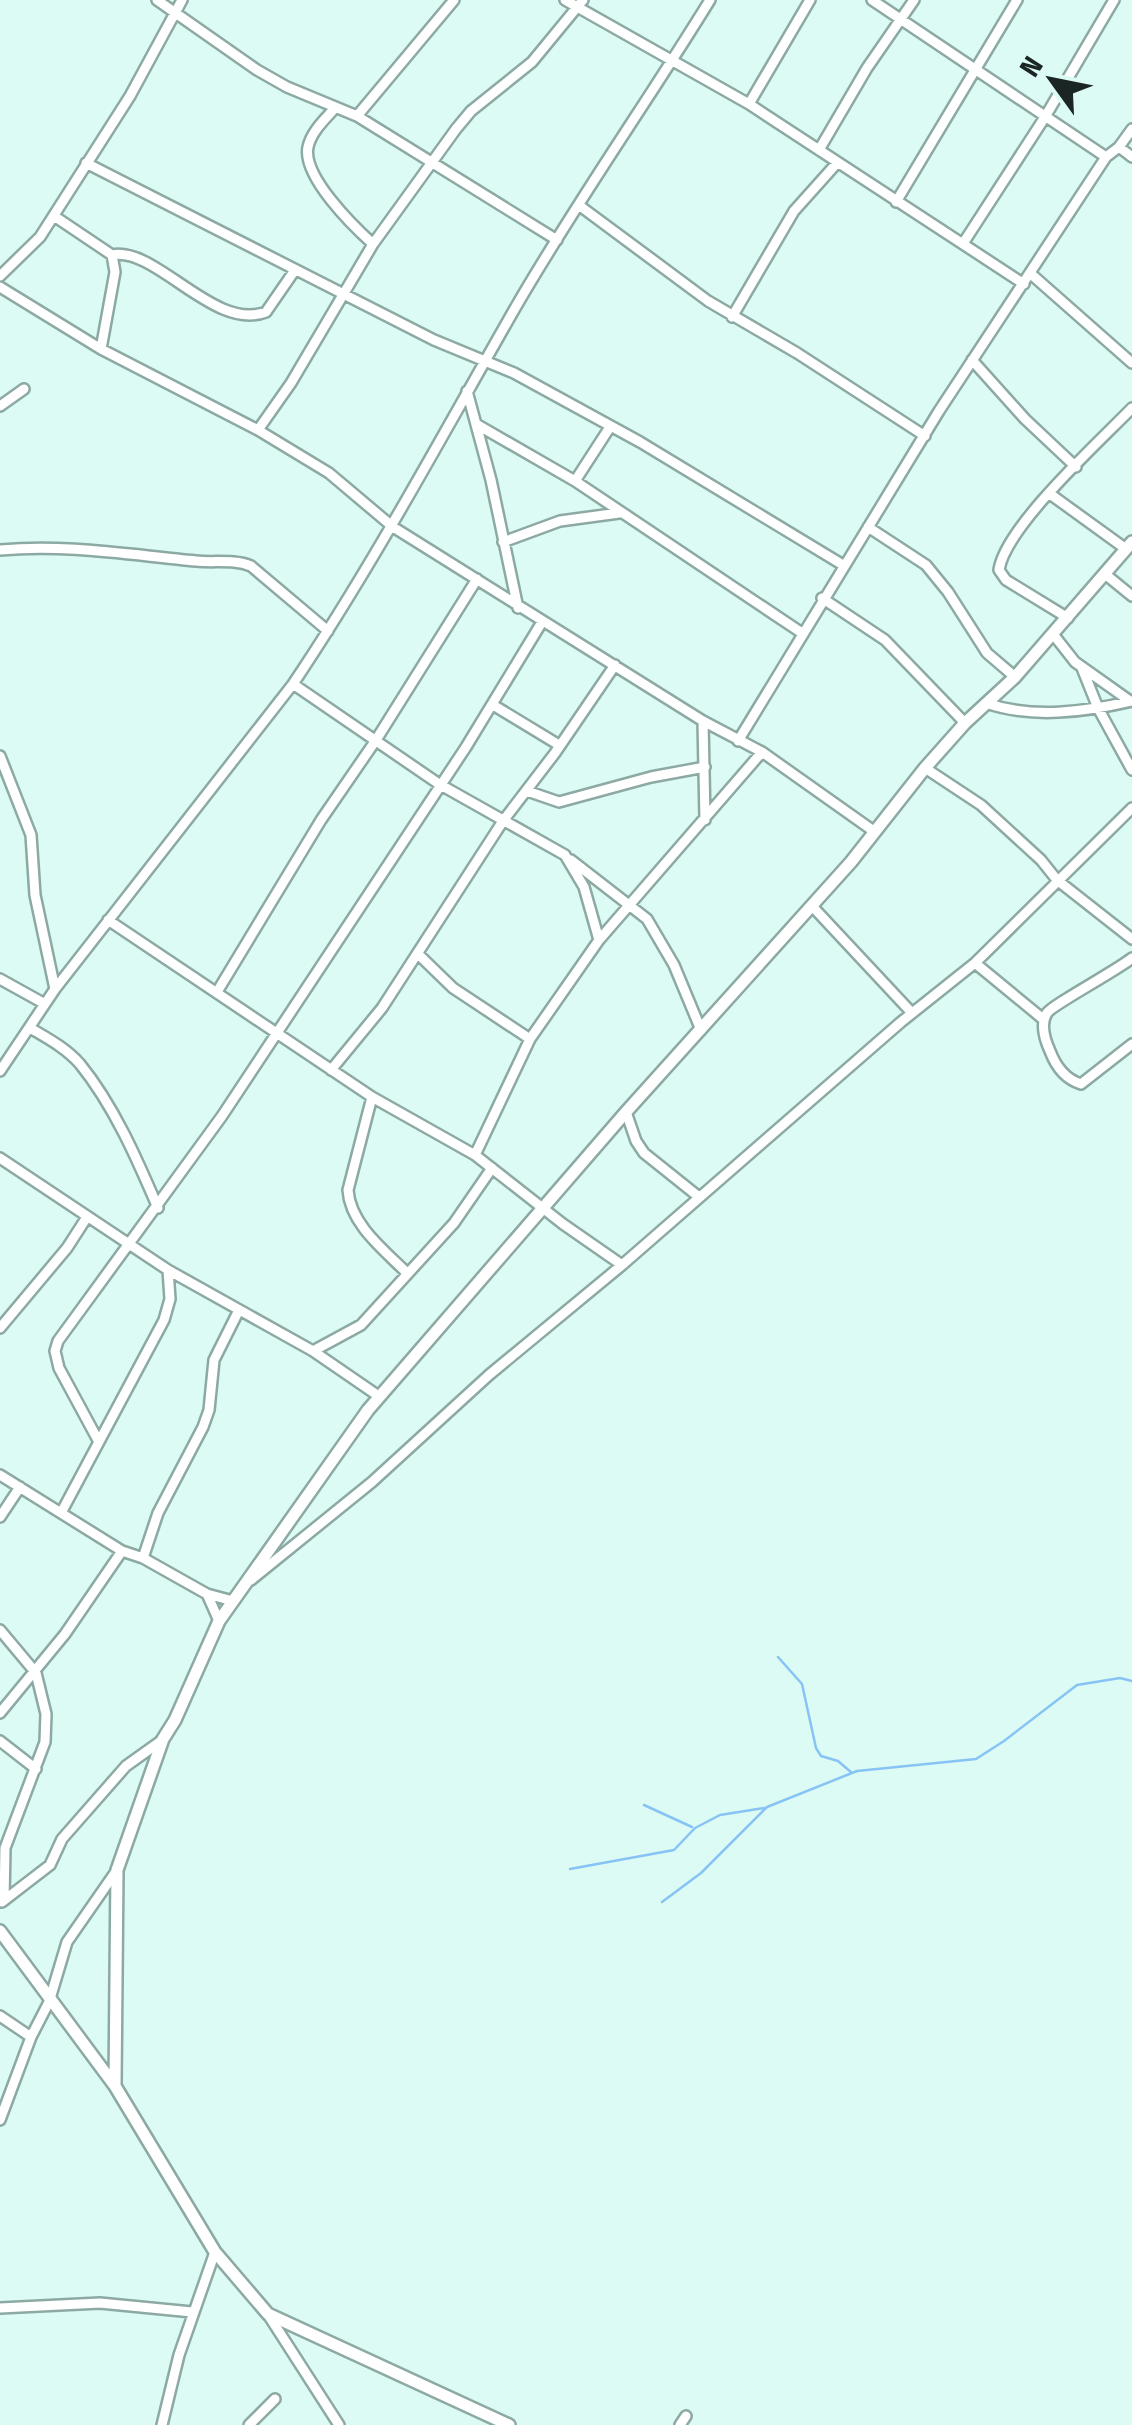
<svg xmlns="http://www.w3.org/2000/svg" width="1132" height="2425" viewBox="0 0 1132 2425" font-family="'Fira Sans Condensed',sans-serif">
<rect width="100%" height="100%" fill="#ddfbf5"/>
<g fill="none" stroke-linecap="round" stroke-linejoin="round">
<path stroke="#87c3f5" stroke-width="2.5" d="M778,1657L802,1684L816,1748L821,1756L838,1761L852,1773
M644,1805L692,1827
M570,1869L674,1850L695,1828L720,1815L764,1808
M662,1902L701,1873L767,1807L857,1771L976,1759L1004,1741L1077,1685L1120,1678L1132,1681"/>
<g stroke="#8da9a3" stroke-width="14">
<path id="street" d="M157,0L257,70L287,87L357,116L557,240
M565,0L749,104L1024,284
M872,0L1106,157
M749,104L810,0
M335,108C325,119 311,132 308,147C302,176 353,226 373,244
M357,116L454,0
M1119,147L1132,157
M819,150L867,68L914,0
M86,163L434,340L514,373L640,442L843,565
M896,202L1017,0
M580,206L708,301L797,353L925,436
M54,216L112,255L115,272L101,349
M964,242L1045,117L1114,0
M112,255C156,246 214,332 266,312L295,270
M1031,274L1132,363
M0,276L40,237L130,96L182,0
M0,287L101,349L258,430L329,473L393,527L703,721L762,752L875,832
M732,317L794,211L837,163
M972,360L1025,419L1076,467
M467,391L491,480L518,608
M0,406L24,389
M476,424L575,481L802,633
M258,430L291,383L373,244L456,129L471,111L532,62L583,0
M575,481L610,427
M1050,494L1126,549
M868,527L926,565L948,592L987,653L1015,677
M503,542L560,521L619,513
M0,550C67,544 130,555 196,561C214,563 234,559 251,566L328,631
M1105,574L1132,596
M822,598L885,640L965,723
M1068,618L1006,580L999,570C1005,527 1100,441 1132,408
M1053,634L1075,662L1130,701
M1082,668L1098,708L1132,770
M293,684L439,784L565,855L584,887L599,940L530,1039L475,1155
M986,703C1032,719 1085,712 1132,701
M493,705L559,745
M703,721L705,820
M738,741L939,411L1106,157L1119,147L1132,129
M0,756L31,835L35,895L55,989
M925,768L981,805L1041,860L1057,880L1132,939
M527,791L559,802L651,777L705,767
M571,860L647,919L674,965L701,1030
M812,906L912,1013
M108,920L372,1097L475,1155L563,1224L622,1265
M599,940L762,752
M419,955L453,988L530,1039
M1132,958C1116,971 1052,1005 1047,1013C1040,1024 1045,1040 1050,1051C1056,1067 1065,1079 1081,1084L1132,1044
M975,963L1043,1019
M0,979L45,1004
M217,992L321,820L376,740L477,579
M30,1028C47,1038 66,1048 80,1064C114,1106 137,1159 158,1208
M331,1070L382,1008L503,821L555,753L615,665
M0,1071L55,989L293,684C374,563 442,436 514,310C575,204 646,104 710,0
M372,1097L348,1190C350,1224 384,1250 407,1273
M626,1112L636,1141L644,1153L699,1197
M0,1158L168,1270L313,1351L380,1397
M0,1328L67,1248L87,1217
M313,1351L361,1325L454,1223L492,1168
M99,1442L59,1368L55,1351L58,1341L222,1116L466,747L542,622
M0,1475L122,1551L143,1558L207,1594L233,1601
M61,1513L164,1320L170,1299L168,1270
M0,1517L20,1487
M143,1558L158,1513L203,1427L209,1410L214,1360L238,1312
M251,1580L372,1482L489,1375L622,1265L901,1022L975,963L1132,808
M207,1594L219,1621
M0,1630L36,1673L46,1714L45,1742L5,1848L4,1900
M0,1713L65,1634L122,1551
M0,1741L36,1769
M2,1902L50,1865L62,1839L126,1766L161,1741
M0,2016L31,2037
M0,2120L31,2037L49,2002L67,1942L117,1870
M0,2308L100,2303L192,2312
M269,2316L339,2425
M162,2425L179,2355L215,2252
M249,2425L275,2399
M680,2425L686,2416"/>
</g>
<g stroke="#8da9a3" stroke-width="16">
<path id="secondary" d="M0,1931L115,2086L215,2252L268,2314L509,2425
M115,2086L117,1870L163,1739L175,1720L219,1621L368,1410L626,1112L851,862L925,768L965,723L1015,677L1132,542"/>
</g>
<use href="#street" stroke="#fff" stroke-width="9"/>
<use href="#secondary" stroke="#fff" stroke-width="11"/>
</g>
<g transform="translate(1052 80) rotate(303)" stroke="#ddfbf5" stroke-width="8" paint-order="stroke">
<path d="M0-8L18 38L0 25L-18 38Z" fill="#1b2624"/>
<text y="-15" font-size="28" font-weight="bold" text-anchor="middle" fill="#1b2624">N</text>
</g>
</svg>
